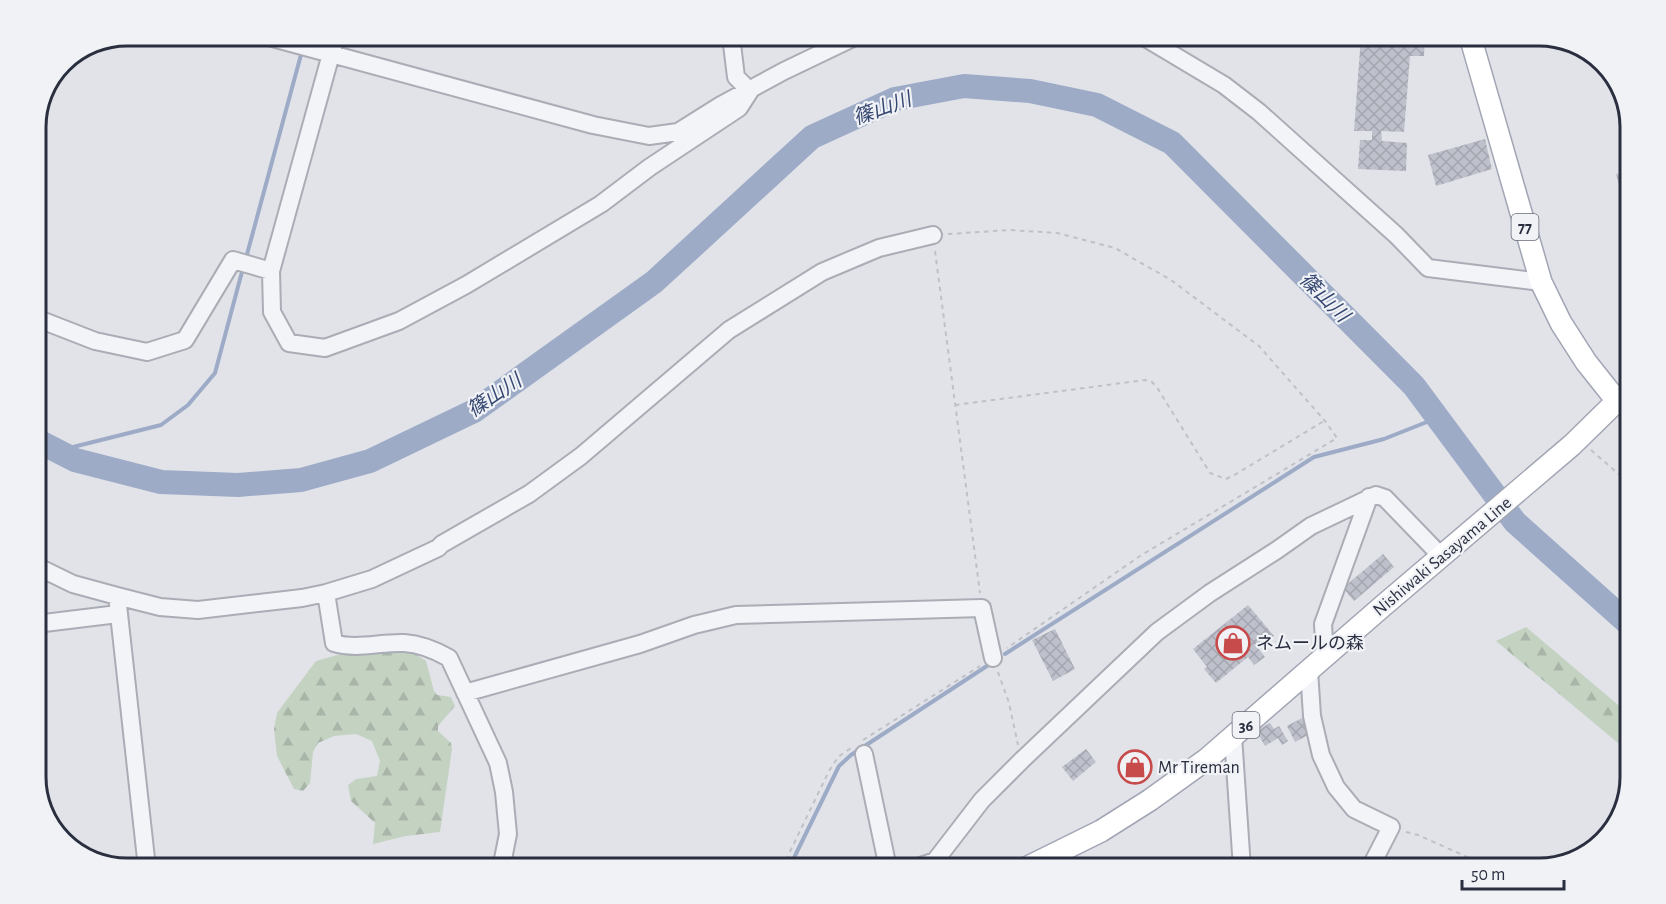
<svg xmlns="http://www.w3.org/2000/svg" width="1666" height="904" viewBox="0 0 1666 904" font-family="'Alegreya Sans','Noto Sans JP',sans-serif">
<defs>
<pattern id="forest-firs" width="22" height="20" patternUnits="userSpaceOnUse" patternTransform="scale(1.5)"><rect width="22" height="20" fill="#c4d2c2"/><path d="M5 1l3.5 6h-7zM16 11l3.5 6h-7z" fill="#a9b5a8"/></pattern>
<pattern id="building-cross-hatch" width="8" height="8" patternUnits="userSpaceOnUse" patternTransform="scale(1.5)"><rect width="8" height="8" fill="#bec1cb"/><path d="M0 0l8 8M0 8l8-8" fill="none" stroke="#a3a6af"/></pattern>
</defs>
<rect width="100%" height="100%" fill="#e1e3e9"/>
<path fill="url(#forest-firs)" d="M1526,627L1630,715V753L1496,641Z
M366,647L414,653L426,661L434,691L437,695L451,697L455,706L438,726V731L451,743L452,749L440,832L406,836L373,844L375,823L351,801L348,785L356,779L377,776L380,761L372,741L356,734L334,736L318,743L313,752L310,783L303,791L294,789L277,756L274,729L277,713L316,661Z"/>
<g fill="none" stroke-linecap="round" stroke-linejoin="round">
<path stroke="#9dabc7" stroke-width="4" d="M246,258L302,51
M57,451L161,425L188,405L215,373L243,268
M1005,654L1314,457L1384,439L1437,418
M789,868L839,766L851,755L993,662"/>
<path stroke="#9dabc7" stroke-width="24" d="M36,440L75,460L161,482L238,485L301,480L370,461L474,411L654,282L812,137L895,99L964,86L1030,91L1097,105L1172,143L1414,386L1515,522L1630,625"/>
</g>
<path fill="url(#building-cross-hatch)" d="M1361,36H1425L1424,56H1410L1404,132L1381,131L1382,141L1407,143L1406,171L1358,169L1360,140H1372V131H1354Z
M1485,139L1492,169L1436,186L1428,155Z
M1630,170V220H1629L1616,174Z
M1630,240V262H1629L1624,242Z
M1383,554L1394,567L1354,601L1343,588Z
M1248,605L1274,636L1258,648L1265,657L1254,665L1248,657L1216,683L1204,669L1207,667L1193,649Z
M1055,629L1075,669L1053,681L1032,640Z
M1302,718L1310,734L1295,742L1287,726Z
M1270,723L1274,729L1279,726L1288,741L1282,745L1278,738L1265,746L1256,731Z
M1086,749L1096,762L1073,781L1062,767Z
M1128,755L1149,770L1142,778L1121,763Z"/>
<g fill="none" stroke-linecap="round" stroke-linejoin="round">
<g stroke="#aaadb6" stroke-width="20">
<path id="minor" d="M265,36L593,125L649,136L678,132L721,105L784,71L857,36
M336,36L271,271L272,312L289,343L325,348L399,321L466,285L601,204L650,167L739,108L750,91
M731,36L736,77L750,91
M1142,36L1224,85L1259,112L1396,235L1428,268L1541,282
M36,318L95,341L147,352L185,340L233,260L271,271
M36,566L73,584L117,596L160,607L198,610L302,598L326,593L372,579L438,548L442,544L529,494L581,456L729,330L822,272L879,248L933,235
M326,593L334,643C356,650 381,642 404,643C419,644 435,650 449,658L498,763L504,792L508,834L502,864L503,868
M117,596L147,868
M36,624L118,614
M1325,657L1323,624L1369,497
M1309,670L1312,716L1321,755L1336,787L1354,809L1391,827L1370,868
M465,693L640,644L694,625L736,615L982,608L993,658
M1233,736L1242,868
M864,754L888,868
M915,868L935,861
M935,868V861L982,800L1022,760L1157,632L1210,593L1277,550L1311,526L1376,495L1385,498L1442,557"/>
</g>
<g stroke="#a1a5b4" stroke-width="24">
<path id="major" d="M1470,36L1541,282L1561,323L1586,362L1617,401
M1026,868L1101,831L1150,800L1207,759L1384,605L1572,445L1617,401L1630,390"/>
</g>
<path stroke="#bfc1c7" stroke-width="2" stroke-dasharray="4.5 4.5" stroke-linecap="butt" d="M948,234L1010,230L1057,233L1115,248L1171,280L1259,346L1325,421L1337,438L1140,556L1007,648
M935,251L980,593
M955,405L1145,380L1152,382L1158,389L1210,473L1226,479L1236,474L1324,421
M1591,450L1630,484
M998,672L1009,703L1018,745
M863,740L980,666
M1406,832L1418,835L1492,868
M782,868L829,771L838,757L851,748"/>
<use href="#minor" stroke="#f3f4f7" stroke-width="16"/>
<use href="#major" stroke="#fff" stroke-width="21"/>
</g>
<defs>
<g id="shop-ring" transform="scale(1.725)"><circle r="9.5" fill="#f0f2f6" stroke="#c84b4c" stroke-width="1.5"/><path d="M-5-2.5h2.3a2.7 3.5 0 0 1 5.4 0H5L5.5 6h-11ZM-1.5-2.5h3a1.5 2.3 0 0 0-3 0Z" fill="#c84b4c"/></g>
</defs>
<g fill-rule="evenodd">
<use href="#shop-ring" x="1233" y="643"/>
<use href="#shop-ring" x="1135" y="767"/>
</g>
<g text-anchor="middle" stroke-width="4.5" stroke-linejoin="round" paint-order="stroke">
<g fill="#f0f2f6" stroke="#656a77" stroke-width="1.5">
<rect x="1511.5" y="214" width="27" height="26" rx="4.5"/>
<rect x="1232.5" y="712" width="27" height="26" rx="4.5"/>
</g>
<g font-size="16" font-weight="bold" fill="#2a2f40">
<text x="1525" y="233">77</text>
<text x="1246" y="731">36</text>
</g>
<g font-size="18" fill="#2a2f40" stroke="#f0f2f6">
<text transform="translate(1442 556) rotate(-40)" y="6">Nishiwaki Sasayama Line</text>
</g>
<g font-size="18" fill="#2a2f40" stroke="#f0f2f6" text-anchor="start">
<text x="1256" y="649">ネムールの森</text>
<text x="1158" y="773">Mr Tireman</text>
</g>
<g font-size="20" font-style="italic" fill="#364872" stroke="#f0f2f6">
<text transform="translate(882 108) rotate(-20)" y="7">篠山川</text>
<text transform="translate(1325 297) rotate(45)" y="7">篠山川</text>
<text transform="translate(494 395) rotate(-34)" y="7">篠山川</text>
</g>
</g>
<path d="M0 0H1666V904H0ZM127 46H1539A81 81 0 0 1 1620 127V777A81 81 0 0 1 1539 858H127A81 81 0 0 1 46 777V127A81 81 0 0 1 127 46Z" fill="#f0f2f6" fill-rule="evenodd"/>
<path fill="none" stroke="#2a2f40" stroke-width="3" d="M127 46H1539A81 81 0 0 1 1620 127V777A81 81 0 0 1 1539 858H127A81 81 0 0 1 46 777V127A81 81 0 0 1 127 46Z"/>
<path d="M1462 880v9h102v-9" fill="none" stroke="#2a2f40" stroke-width="3"/>
<text x="1471" y="880" font-size="18" fill="#2a2f40" stroke="#f0f2f6" stroke-width="4.5" paint-order="stroke">50 m</text>
</svg>
